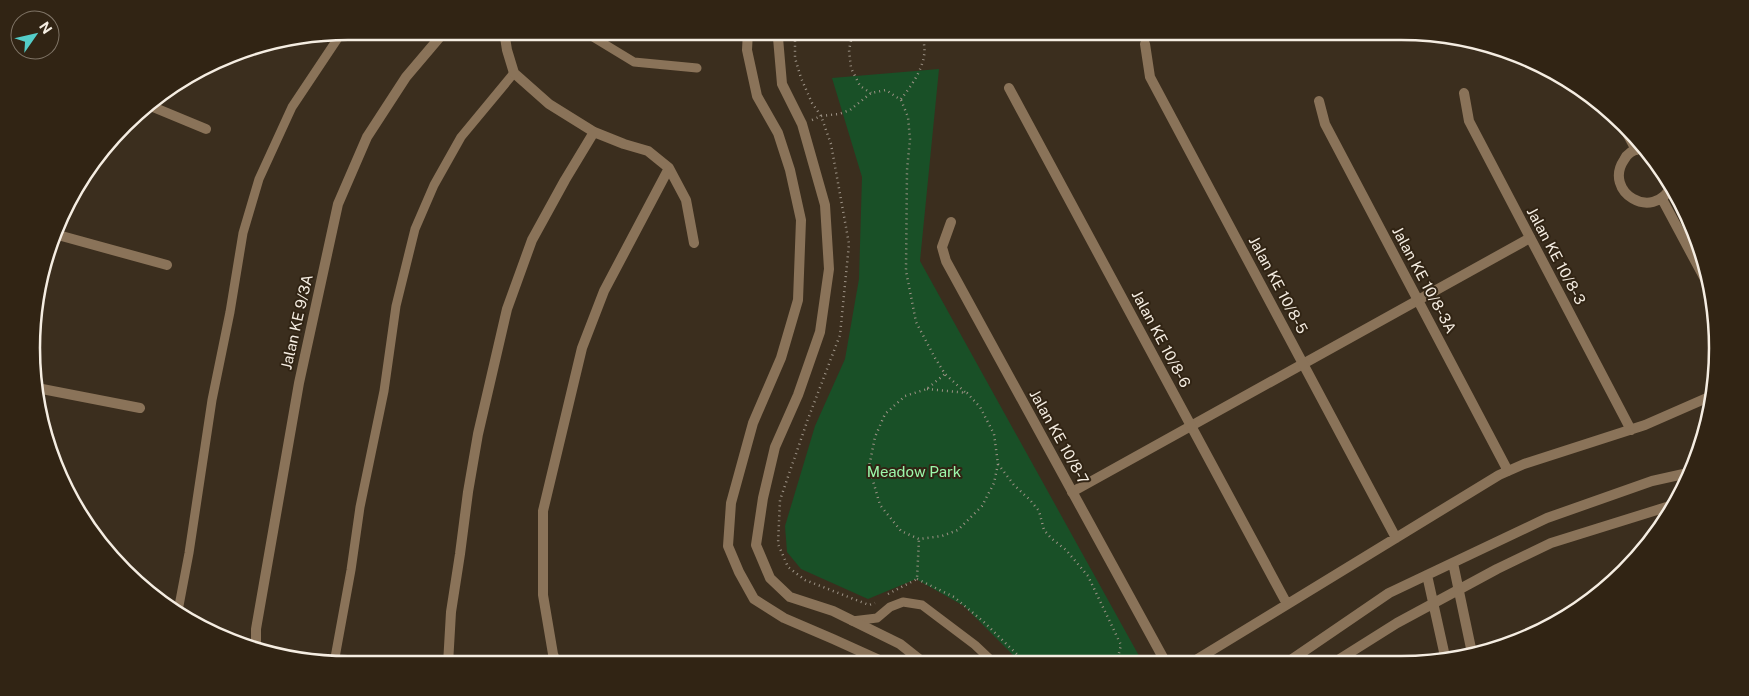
<svg xmlns="http://www.w3.org/2000/svg" width="1749" height="696" viewBox="0 0 1749 696" font-family="'Public Sans',sans-serif">
<rect width="100%" height="100%" fill="#3b2e1e"/>
<path fill="#195027" d="M939,69L920,261L1143,663H1021L964,606L916,579L868,599L801,569L787,552L785,526L815,426L845,359L859,279L862,177L832,78Z"/>
<g fill="none" stroke-linecap="round" stroke-linejoin="round">
<path stroke="#9d9386" stroke-width="2.5" stroke-dasharray="1 4" stroke-linecap="butt" d="M797,31L795,38V58L801,78L812,103L821,116L831,144L849,244L840,335L808,419L780,500L778,544L788,567L805,580L869,605L875,603
M853,31L849,50L851,68L860,86L871,93
M901,99C915,81 934,55 919,31
M812,120L821,116L839,114L850,110L871,93L886,90L901,100L908,117L910,139L907,170L906,271L916,322L935,358L945,374L966,393
M928,388L945,374
M927,389L967,393L980,407L994,434L998,464L994,483L982,506L958,530L942,536L919,539L901,531L880,505L869,467L875,437L885,414L905,396Z
M998,464L1014,485L1030,500L1039,511L1044,530L1051,538L1066,550L1088,576L1121,645L1118,657L1112,663
M917,579L954,597L985,623L1026,663
M888,594L917,579L919,539"/>
<path stroke="#8a7359" stroke-width="9" d="M583,31L634,62L697,68
M178,611L189,553L212,400L230,312L243,233L259,179L292,107L342,32
M852,621L877,618L890,607L903,602L922,605L975,645L994,663
M334,663L351,570L360,507L384,391L396,306L415,229L434,185L461,137L514,73"/>
<path stroke="#8a7359" stroke-width="10" d="M1072,492L1530,238"/>
<path stroke="#8a7359" stroke-width="10" d="M504,31L507,50L514,73L549,104L594,132L624,144L648,151L669,168L686,200L694,243
M1145,44L1150,77L1396,538
M1009,88L1287,604
M1464,93L1469,121L1631,430
M1319,101L1325,124L1508,471
M148,105L206,129
M1628,135L1636,150
M1639,149C1633,150 1627,154 1624,160C1603,191 1652,223 1672,186
M1662,199L1706,281
M951,222L942,247L946,261L1166,663
M58,235L167,265
M37,388L140,408
M256,649V629L299,383L338,204L367,137L406,77L445,31
M1191,663L1499,475L1524,464L1645,425L1709,397
M448,664L451,612L460,554L468,492L478,434L507,309L532,240L565,180L594,132
M557,664L553,654L543,595V511L582,348L604,291L669,168"/>
<path stroke="#8a7359" stroke-width="10" d="M748,31L747,50L757,96L778,133L790,170L801,220L798,300L781,358L753,423L731,503L728,546L739,572L754,599L784,618L833,639L886,663
M781,31L778,38L782,84L802,124L825,205L829,269L820,332L798,395L775,447L763,498L756,545L770,578L790,597L833,611L900,644L924,663
M1453,563L1472,653
M1427,575L1446,661
M1288,662L1389,593L1547,518L1652,481L1688,473
M1335,662L1397,623L1497,569L1551,543L1673,505"/>
</g>
<g text-anchor="middle" stroke-width="4" stroke-linejoin="round" paint-order="stroke">
<g font-size="15" fill="#f5ede2" stroke="#312414">
<text transform="translate(1556 256) rotate(62)" y="5">Jalan KE 10/8-3</text>
<text transform="translate(1424 280) rotate(62)" y="5">Jalan KE 10/8-3A</text>
<text transform="translate(1278 285) rotate(62)" y="5">Jalan KE 10/8-5</text>
<text transform="translate(297 322) rotate(-77)" y="5">Jalan KE 9/3A</text>
<text transform="translate(1161 339) rotate(62)" y="5">Jalan KE 10/8-6</text>
<text transform="translate(1059 437) rotate(61)" y="5">Jalan KE 10/8-7</text>
</g>
<g font-size="15" fill="#9cf8ab" stroke="#312414">
<text x="914" y="477">Meadow Park</text>
</g>
</g>
<path d="M0 0H1749V696H0ZM348 40H1401A308 308 0 0 1 1709 348V348A308 308 0 0 1 1401 656H348A308 308 0 0 1 40 348V348A308 308 0 0 1 348 40Z" fill="#312414" fill-rule="evenodd"/>
<path fill="none" stroke="#f5ede2" stroke-width="2.5" d="M348 40H1401A308 308 0 0 1 1709 348V348A308 308 0 0 1 1401 656H348A308 308 0 0 1 40 348V348A308 308 0 0 1 348 40Z"/>
<g transform="translate(35 35) rotate(56)"><circle r="24" fill="#312414" stroke="#7f7466"/>
<path d="M0-4L9 19L0 12L-9 19Z" fill="#54cdc8"/>
<text y="-8" font-size="14" font-weight="bold" text-anchor="middle" fill="#f5ede2">N</text>
</g>
</svg>
